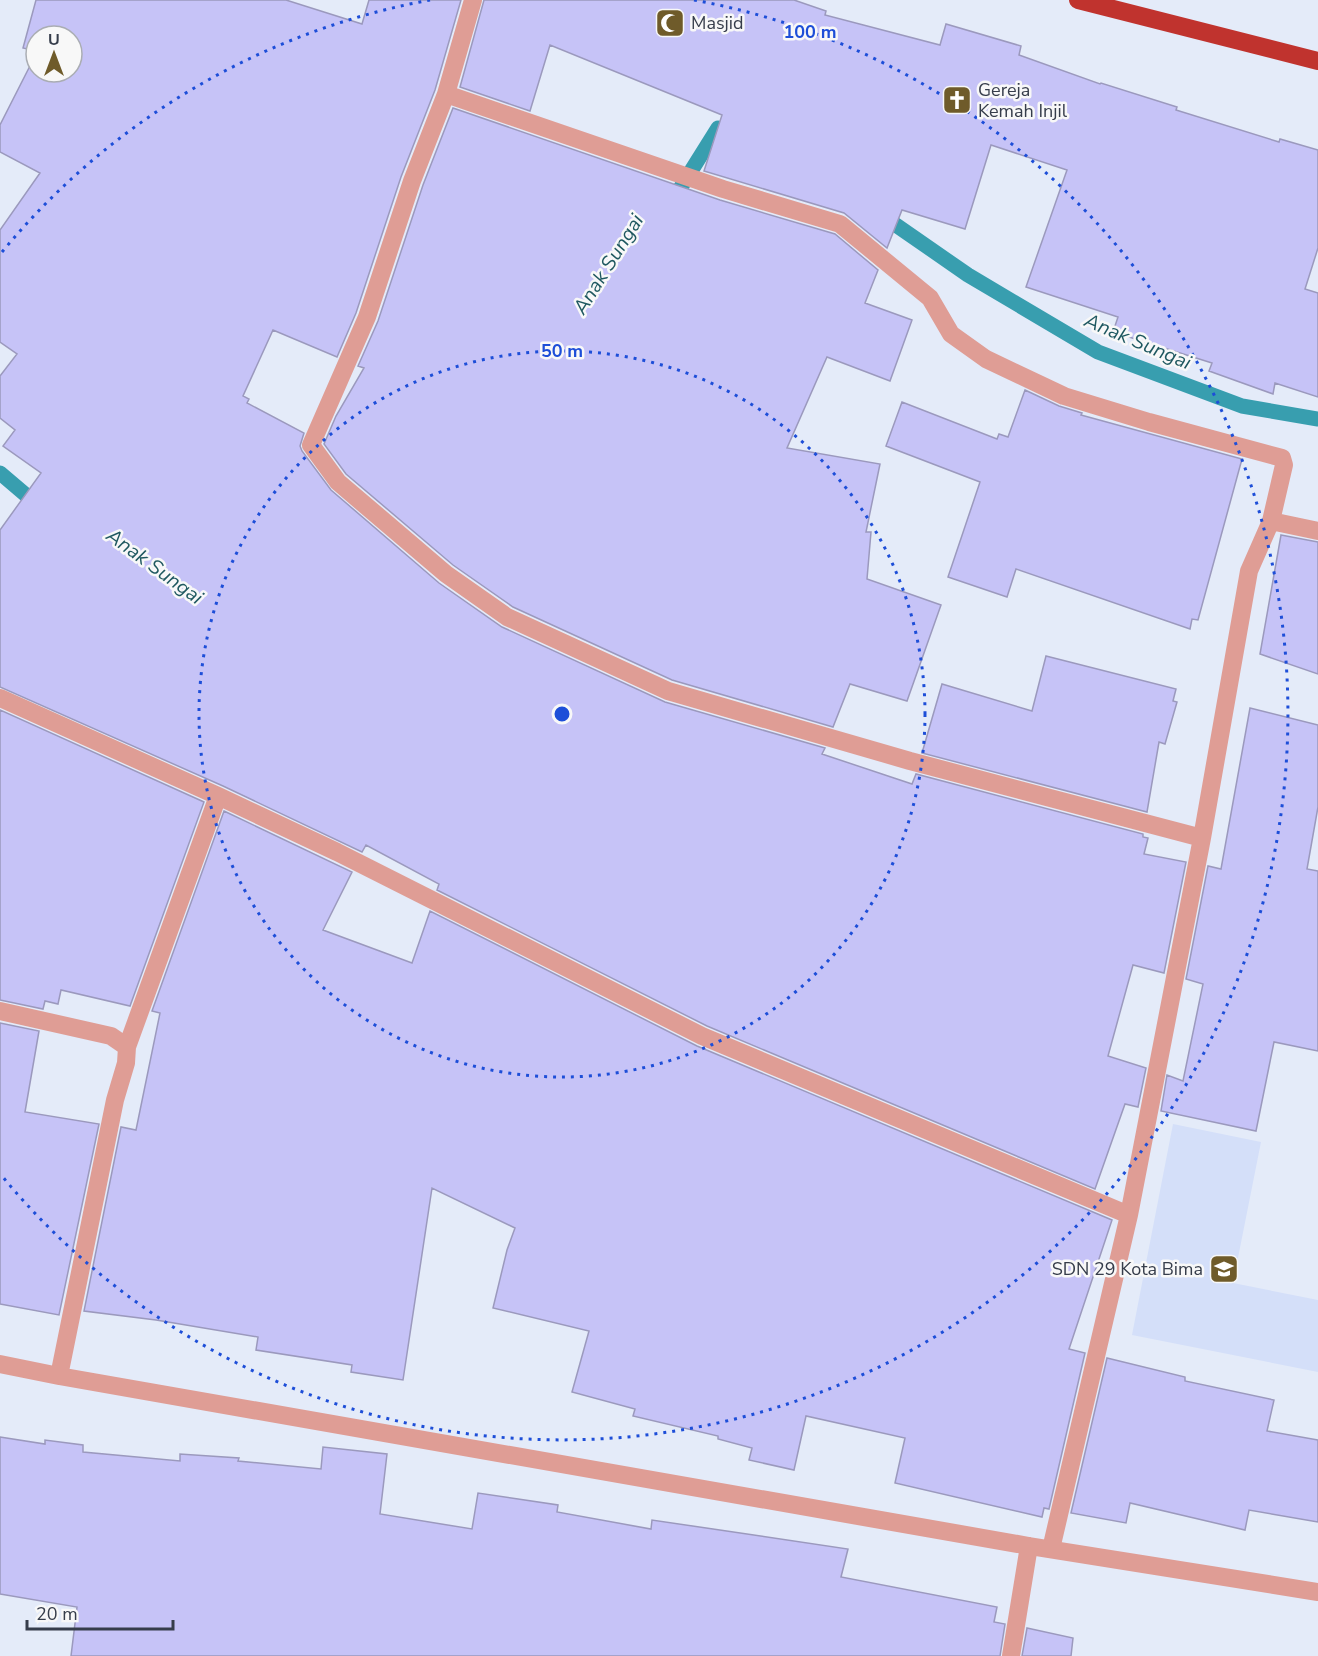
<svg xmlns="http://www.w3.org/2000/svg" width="1318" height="1656" viewBox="0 0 1318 1656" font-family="'Nunito Sans',sans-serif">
<rect width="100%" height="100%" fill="#e4ebf9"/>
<path fill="#d4dff9" d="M1173,1124L1261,1142L1233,1283L1318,1300V1372L1132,1335Z"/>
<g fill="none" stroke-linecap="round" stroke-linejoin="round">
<path stroke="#389eaf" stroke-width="15" d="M671,203L718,128L733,135
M880,214L968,275L1098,352L1242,406L1318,419
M0,473L40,507"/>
</g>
<path fill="#c6c3f7" stroke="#9b99bd" stroke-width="1.5" d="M36,0H286L362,24L369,0H461L435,90L401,177L356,313L337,357L273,330L243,396L249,399L247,403L304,433L300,446L302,451L331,490L439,583L502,627L665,702L825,748L822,754L912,784L916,774L1143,834V837L1148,838L1144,854L1186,862L1164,973L1133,965L1108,1056L1146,1068L1138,1107L1125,1104L1095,1189L707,1026L437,890L439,884L366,845L362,852L223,786L0,687V530L41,473L3,446L15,430L0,418V376L17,354L0,342V230L40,173L0,152V125L36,54V72H72V36H36V51L23,48Z
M484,0H794L826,11L825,15L940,45L946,24L1021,46L1019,55L1100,84L1101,83L1177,107L1176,110L1279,142L1280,139L1318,150V248L1305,289L1318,293V397L1275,383L1273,394L1209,371L1212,363L1113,332L1118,317L1026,287L1067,170L991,145L965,229L902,210L887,248L844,213L704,171L722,115L550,45L530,111L460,87Z
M453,108L720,200L835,234L878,270L865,303L912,320L890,381L827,357L787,448L880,464L866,532H871L867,579L941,605L907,701L850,684L833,727L672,680L513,607L453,565L346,474L324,444L336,416L364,368L358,366L378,321L423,185Z
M1025,390L1059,406L1082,413L1081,415L1242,459L1198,620L1192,619L1190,629L1016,569L1007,597L948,577L980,482L886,446L902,402L997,439L999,434L1008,437Z
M1281,535L1318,542V674L1260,654Z
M1046,656L1176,689L1173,701L1177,702L1165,744L1159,742L1147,812L922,753L942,684L1032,711Z
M1250,708L1318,725V807L1307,869L1318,871V1051L1274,1042L1256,1131L1161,1111L1167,1075L1183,1081L1203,984L1186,979L1208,866L1221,869Z
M0,710L204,802L130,1006L61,990L58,1004L45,1001L43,1009L0,1000Z
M224,811L352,872L323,930L412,963L430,911L697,1046L1112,1220L1069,1349L1085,1353L1049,1509L1044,1508L1042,1517L895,1483L905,1438L806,1416L794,1470L749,1460L752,1448L718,1439V1436L633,1416L635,1409L572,1392L589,1331L493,1308L507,1250L515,1228L432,1188L403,1380L351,1372L352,1365L256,1350L258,1337L156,1320L84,1311L121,1127L136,1130L160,1013L152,1011Z
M0,1023L39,1031L25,1112L99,1124L59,1315L0,1304Z
M1107,1358L1185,1377V1381L1274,1400L1267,1431L1318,1440V1522L1249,1510L1245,1530L1130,1503L1126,1523L1071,1513Z
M0,1437L45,1444V1440L83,1445V1452L180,1461V1454L239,1458L238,1461L321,1469L323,1447L387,1454L380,1514L472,1529L478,1493L558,1505L557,1512L651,1529L652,1520L848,1549L841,1577L997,1607L994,1622L1005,1624L1000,1656H71L77,1607L0,1594Z
M1027,1628L1073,1638L1071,1656H1022Z"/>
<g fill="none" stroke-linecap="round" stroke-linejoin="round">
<path stroke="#df9d95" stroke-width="18" d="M473,0L446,94L412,181L367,317L311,445L338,482L446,574L507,617L668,691L910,761L1202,838
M446,94L723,189L840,224L930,298L951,334L986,359L1064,396L1149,422L1282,458L1284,465L1271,521L1318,531
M0,698L218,796L337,852L702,1036L1129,1215L1051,1549
M0,1011L111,1036L127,1047
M1129,1215L1202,838L1249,571L1271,521
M0,1364L59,1376L1029,1546L1318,1592
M59,1376L115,1100L126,1063L127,1047L218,796
M1011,1656L1029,1546"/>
<path stroke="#c0332e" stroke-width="18" d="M1078,0L1318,61"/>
</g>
<g fill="none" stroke="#1d4ed8" stroke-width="3" stroke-dasharray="3 6">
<circle cx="562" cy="714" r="363"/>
<path d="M2 252A726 726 0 0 1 430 0M694 0A726 726 0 1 1 2 1176"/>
</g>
<defs>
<g id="mosque-square" transform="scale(1.5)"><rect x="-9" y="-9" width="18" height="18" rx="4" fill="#6f5b2a" stroke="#f8f8f8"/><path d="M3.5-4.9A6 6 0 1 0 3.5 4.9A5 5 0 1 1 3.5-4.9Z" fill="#fff"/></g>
<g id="church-square" transform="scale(1.5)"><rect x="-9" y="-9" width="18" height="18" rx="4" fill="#6f5b2a" stroke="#f8f8f8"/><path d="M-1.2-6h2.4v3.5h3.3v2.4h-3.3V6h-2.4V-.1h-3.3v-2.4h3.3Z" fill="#fff"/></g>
<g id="school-square" transform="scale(1.5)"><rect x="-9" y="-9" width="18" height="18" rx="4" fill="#6f5b2a" stroke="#f8f8f8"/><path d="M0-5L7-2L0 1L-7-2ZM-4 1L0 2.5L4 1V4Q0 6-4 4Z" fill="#fff"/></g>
</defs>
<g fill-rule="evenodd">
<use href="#mosque-square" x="670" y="23"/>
<use href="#church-square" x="957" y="100"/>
<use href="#school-square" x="1224" y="1269"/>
</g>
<g text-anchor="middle" stroke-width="5" stroke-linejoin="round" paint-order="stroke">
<g font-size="18" fill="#363d4b" stroke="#f8f8f8" text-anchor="start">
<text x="691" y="29">Masjid</text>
<text x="978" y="96">Gereja<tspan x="978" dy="21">Kemah Injil</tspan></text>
<text x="1203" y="1275" text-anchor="end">SDN 29 Kota Bima</text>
</g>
<g font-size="20" font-style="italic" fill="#1f5860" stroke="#f8f8f8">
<text transform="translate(608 264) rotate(-58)" y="7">Anak Sungai</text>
<text transform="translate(1138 341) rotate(23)" y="7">Anak Sungai</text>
<text transform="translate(155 566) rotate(36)" y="7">Anak Sungai</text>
</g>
</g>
<circle cx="562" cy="714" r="9" fill="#1d4ed8" stroke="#f8f8f8" stroke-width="3"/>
<g font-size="18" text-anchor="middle" font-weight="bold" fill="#1d4ed8" stroke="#f8f8f8" stroke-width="5" stroke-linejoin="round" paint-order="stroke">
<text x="810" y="38">100 m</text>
<text x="562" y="357">50 m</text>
</g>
<g transform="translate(54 54)"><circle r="28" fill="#f8f8f8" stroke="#aaadb3" stroke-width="1.5"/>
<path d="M0-4.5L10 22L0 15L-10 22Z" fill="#6f5b2a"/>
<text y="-9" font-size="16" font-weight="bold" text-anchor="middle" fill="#363d4b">U</text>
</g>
<path d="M27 1620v9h146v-9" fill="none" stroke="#363d4b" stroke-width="3"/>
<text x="36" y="1620" font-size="18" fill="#363d4b" stroke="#f8f8f8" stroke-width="4.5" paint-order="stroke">20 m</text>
</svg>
